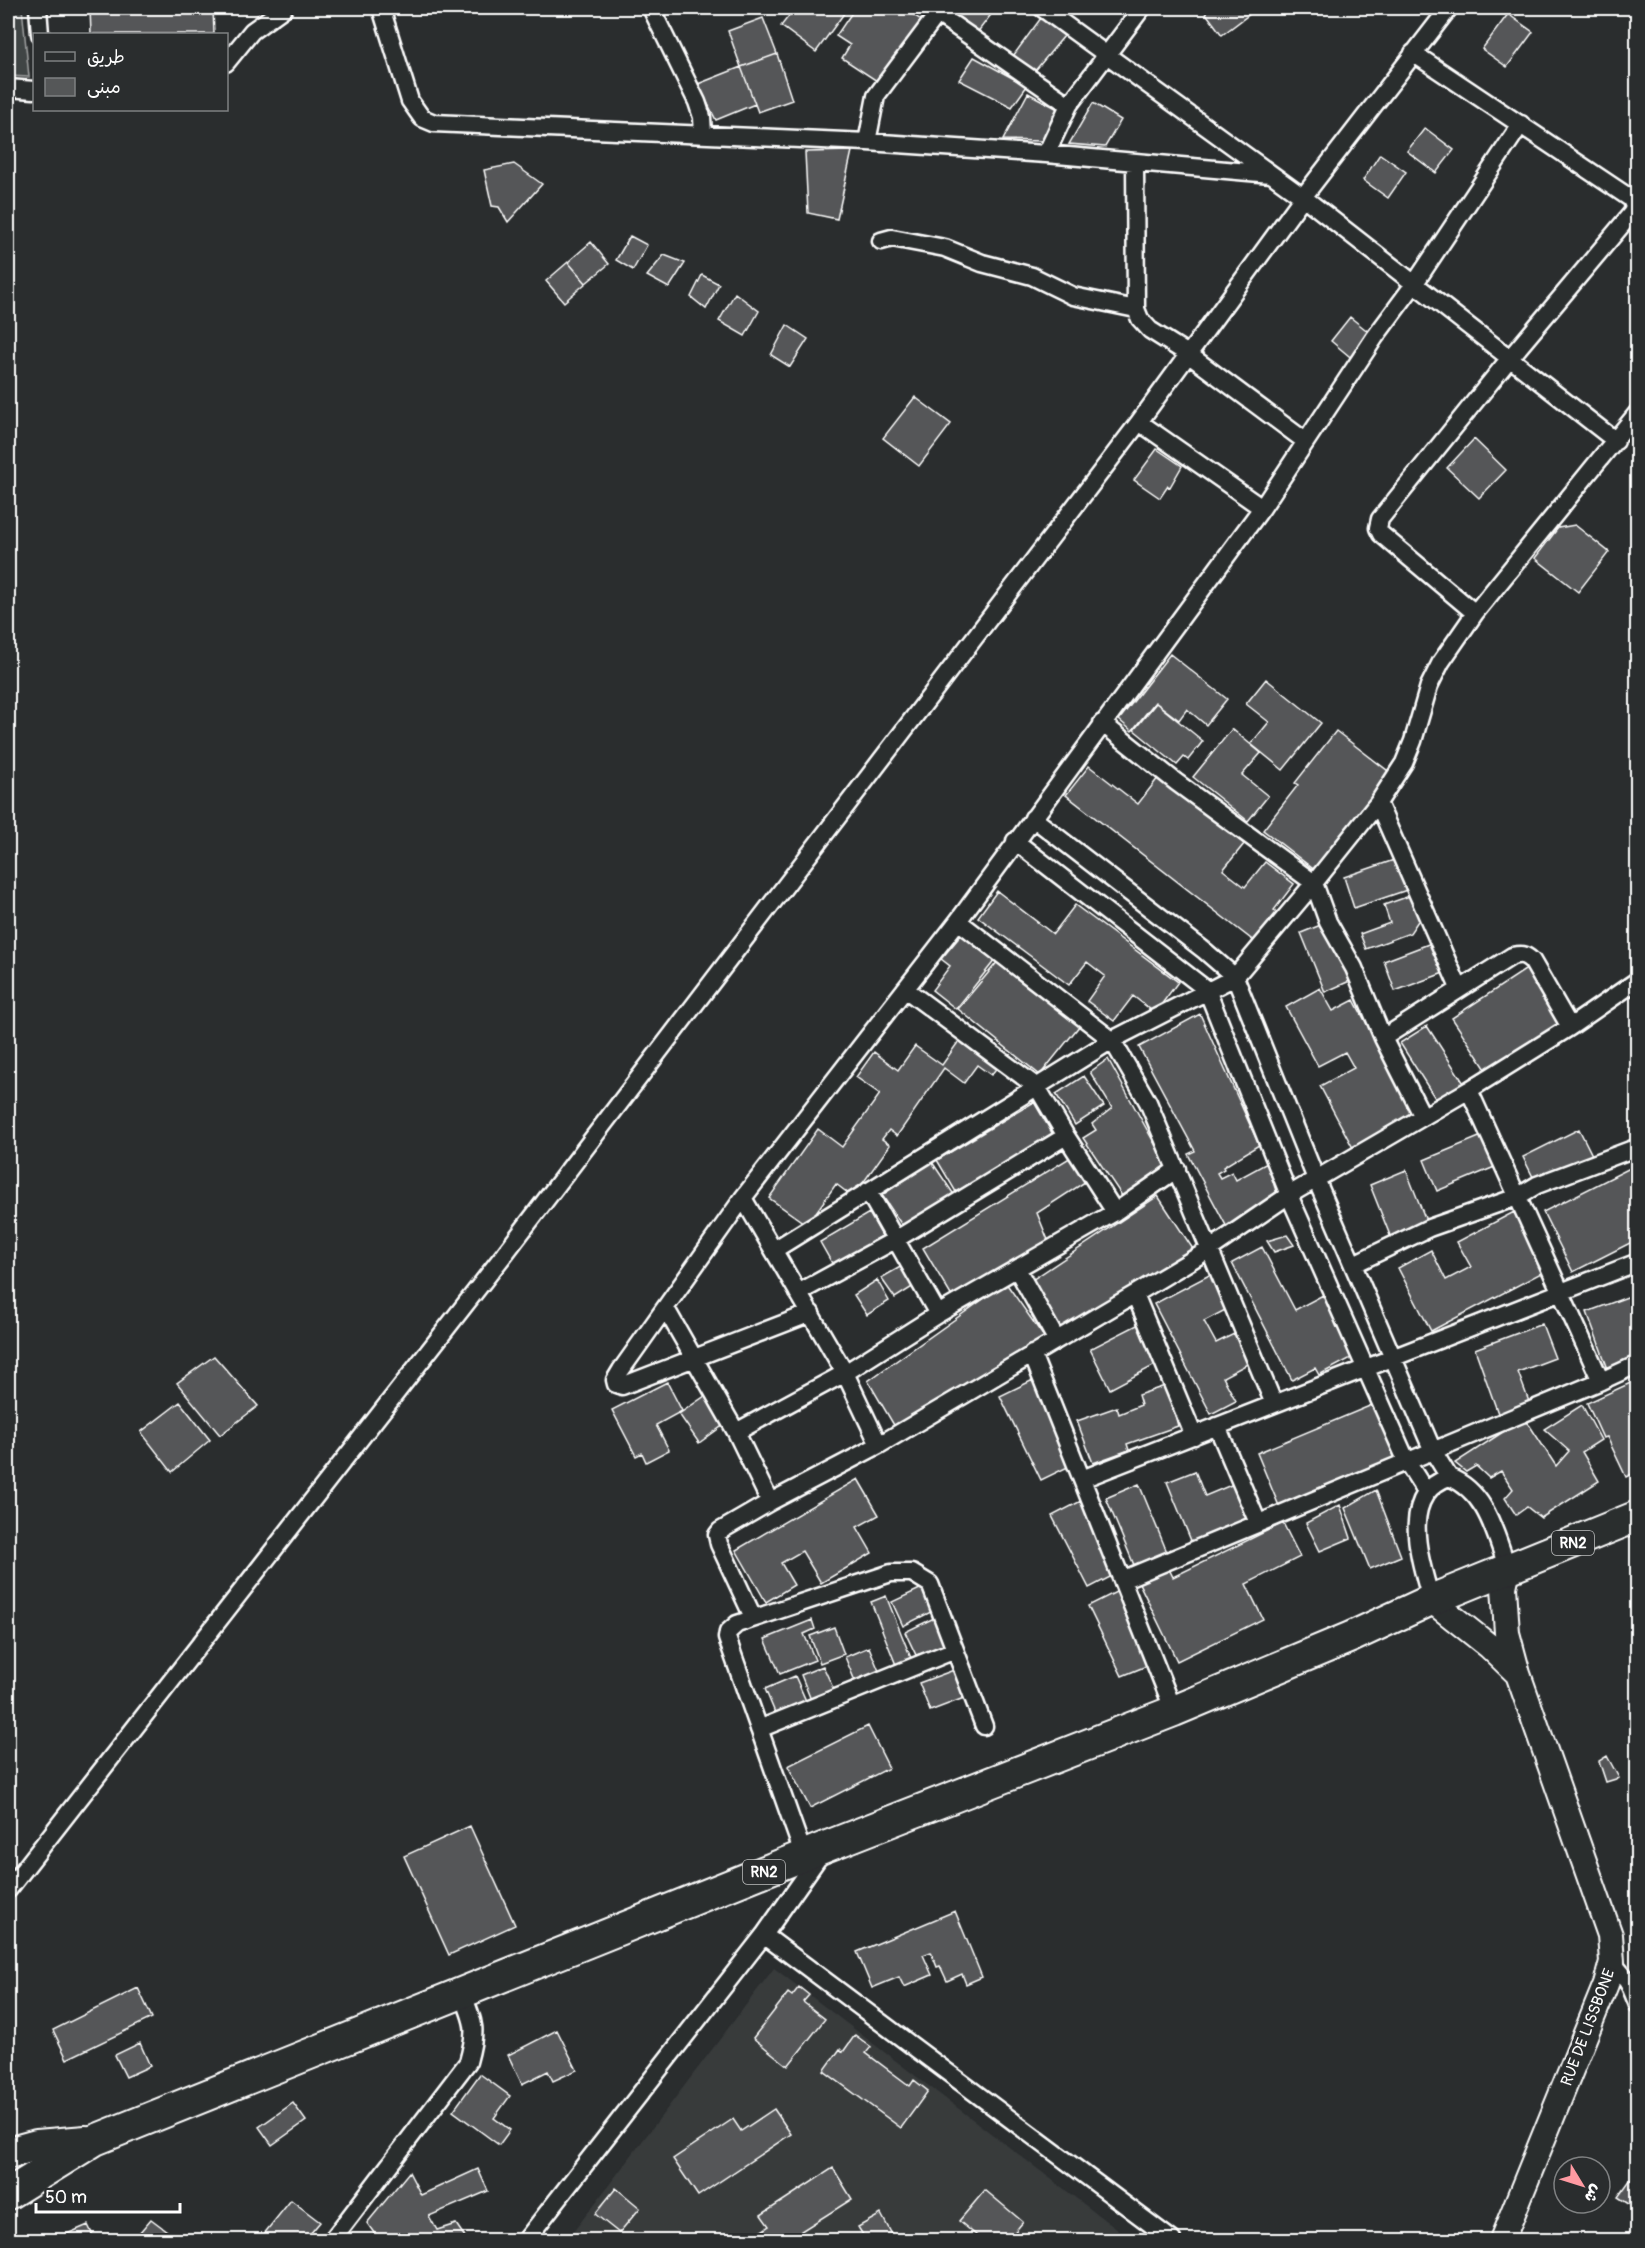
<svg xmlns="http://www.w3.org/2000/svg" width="1645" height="2248" viewBox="0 0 1645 2248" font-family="Pangolin,'Playpen Sans Arabic',sans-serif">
<rect width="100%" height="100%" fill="#2a2d2e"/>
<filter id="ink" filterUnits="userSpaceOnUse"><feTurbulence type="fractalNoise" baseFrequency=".0167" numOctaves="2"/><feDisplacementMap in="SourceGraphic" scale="12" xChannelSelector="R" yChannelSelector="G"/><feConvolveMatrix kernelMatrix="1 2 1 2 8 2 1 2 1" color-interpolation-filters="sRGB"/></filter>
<g filter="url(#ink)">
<path fill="#373a3b" d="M774,1968L1131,2240H567Z"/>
<path fill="#414445" stroke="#a0a2a2" stroke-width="1.5" d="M8,8H22L29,77L8,76Z"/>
<path fill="#555758" stroke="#fff" stroke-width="1.5" d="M90,8H213L214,34H91Z
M795,8H838L845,12L816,52L781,26Z
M855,8H903L924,22L883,85L842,58L850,45L836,36Z
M962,8H996L977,33L955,18Z
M1202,8H1247L1251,13L1222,35Z
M1508,14L1533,32L1507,67L1482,49Z
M763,18L777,54L741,67L728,31Z
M1041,18L1064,36L1034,72L1013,56Z
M777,54L792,100L758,112L741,67Z
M974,57L1027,86L1012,107L959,80Z
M741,67L755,104L716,120L698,84Z
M1028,93L1058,109L1042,141L1003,140Z
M1093,103L1121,120L1105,147L1069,144Z
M1425,128L1454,150L1436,173L1407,151Z
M852,151L837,219L808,213L805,152Z
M1380,154L1406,172L1388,198L1363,180Z
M514,164L542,184L508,222L499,207L492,206L484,170Z
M630,236L647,245L633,270L616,260Z
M591,242L609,264L586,283L568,262Z
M664,255L685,263L669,288L647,276Z
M568,262L586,283L564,302L546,281Z
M702,275L719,284L706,309L691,297Z
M735,293L759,311L745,336L719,321Z
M1350,317L1375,337L1355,361L1331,341Z
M787,325L808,339L790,367L771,355Z
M915,397L951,424L919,466L883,438Z
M1474,439L1506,470L1479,498L1447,468Z
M1157,449L1182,466L1170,487L1168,486L1160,498L1134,480Z
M1575,525L1609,552L1578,592L1535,558L1558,528Z
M1170,654L1227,699L1206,725L1187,709L1179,720L1155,702L1132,731L1119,720Z
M1266,679L1321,723L1283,770L1251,744L1269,722L1246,704Z
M1156,703L1203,741L1188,760L1184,757L1177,765L1134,730Z
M1232,729L1261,753L1242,775L1268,796L1248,821L1193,777Z
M1336,731L1392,774L1316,871L1263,830L1298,785L1295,783Z
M1089,766L1138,804L1158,778L1208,816L1244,844L1223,870L1245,887L1265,862L1294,884L1274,910L1278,913L1255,942L1066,795Z
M1397,859L1407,890L1354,908L1344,877Z
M997,891L1053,934L1075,905L1178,982L1155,1013L1133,996L1114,1021L1087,1001L1105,976L1087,962L1069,985L978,917Z
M1418,893L1420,918L1410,933L1366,949L1360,934L1390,923L1384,905Z
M1328,922L1352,980L1325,992L1301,933Z
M962,934L995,960L956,1009L932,990L950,966L941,959Z
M1434,942L1449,971L1395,991L1384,961Z
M999,960L1080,1025L1040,1075L958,1009Z
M1528,968L1565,1025L1489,1074L1452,1018Z
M1320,988L1333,1011L1354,1000L1415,1114L1353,1148L1320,1086L1354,1068L1345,1052L1318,1066L1286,1007Z
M1200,1014L1259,1145L1223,1167L1224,1169L1217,1173L1220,1178L1232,1172L1236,1180L1267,1163L1277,1194L1229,1231L1188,1154L1195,1151L1139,1047Z
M1427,1026L1467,1088L1440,1106L1400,1043Z
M961,1038L999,1065L991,1075L977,1065L964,1083L944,1068L897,1136L889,1130L882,1139L890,1145L853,1197L836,1184L807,1225L769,1198L818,1129L842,1147L880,1094L856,1077L874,1052L898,1070L915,1046L942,1065Z
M1108,1059L1167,1166L1124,1199L1083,1138L1096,1130L1092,1124L1112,1108L1090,1072Z
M1084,1076L1104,1106L1075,1125L1056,1094Z
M1034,1102L1055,1138L1004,1169L1002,1165L956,1192L937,1160Z
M1579,1129L1593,1157L1537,1185L1523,1157Z
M1484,1135L1497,1166L1437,1191L1424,1160Z
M1071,1157L1085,1182L1037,1213L1048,1240L952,1297L923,1248Z
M932,1162L955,1196L905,1230L882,1195Z
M1638,1164V1239L1573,1272L1543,1212Z
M1406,1170L1429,1228L1393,1243L1370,1185Z
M1158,1196L1195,1252L1062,1330L1032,1280Z
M1514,1212L1545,1271L1431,1331L1398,1268L1431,1250L1446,1280L1471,1267L1457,1242Z
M869,1213L882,1236L833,1265L820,1242Z
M1287,1235L1294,1245L1274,1252L1267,1241Z
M1262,1247L1295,1310L1323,1295L1355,1356L1319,1375L1315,1368L1292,1380L1232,1263Z
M902,1266L914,1286L895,1298L881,1278Z
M1215,1272L1233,1306L1204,1321L1216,1343L1240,1331L1255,1360L1223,1377L1236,1401L1211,1414L1154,1304Z
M877,1280L889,1301L867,1315L854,1295Z
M1006,1283L1044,1337L895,1427L868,1381Z
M1638,1293V1358L1608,1369L1587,1312Z
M1141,1323L1161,1362L1110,1389L1090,1349Z
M1542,1324L1555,1358L1518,1372L1531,1407L1500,1419L1475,1349Z
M214,1356L258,1406L220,1435L177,1383Z
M1033,1380L1074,1464L1041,1480L1000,1396Z
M1637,1380L1638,1471L1626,1477L1607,1437L1603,1438L1587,1403Z
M667,1382L682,1411L656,1425L669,1450L646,1462L642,1453L636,1456L612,1410Z
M1168,1385L1178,1413L1175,1415L1178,1426L1127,1444L1129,1450L1093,1463L1077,1421L1117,1407L1119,1414L1141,1405L1138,1395Z
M705,1396L725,1424L699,1443L679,1414Z
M180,1402L210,1440L172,1472L141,1432Z
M1372,1405L1397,1458L1279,1506L1257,1453Z
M1582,1405L1601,1440L1582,1452L1599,1481L1541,1518L1527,1507L1516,1515L1505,1498L1513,1489L1501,1471L1489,1478L1476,1466L1466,1472L1455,1463L1523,1419L1530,1426L1556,1466L1569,1451L1544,1429Z
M1195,1471L1205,1496L1236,1483L1250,1519L1192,1543L1167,1482Z
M858,1479L879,1515L857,1527L872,1553L821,1583L802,1551L781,1563L794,1585L766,1602L736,1550Z
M1139,1484L1167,1552L1134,1565L1106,1498Z
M1376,1490L1401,1556L1370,1569L1345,1508Z
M1081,1501L1118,1573L1089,1588L1052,1516Z
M1340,1505L1351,1538L1320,1551L1306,1523Z
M1283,1523L1300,1557L1246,1584L1263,1619L1177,1661L1139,1583L1169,1569L1173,1577Z
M922,1588L933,1611L903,1626L892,1602Z
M1120,1590L1149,1665L1122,1676L1088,1606Z
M886,1596L911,1658L896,1665L871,1602Z
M936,1617L947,1646L916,1655L905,1632Z
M812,1620L815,1629L804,1634L815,1660L780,1674L765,1639Z
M834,1627L844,1654L820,1663L810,1636Z
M869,1647L879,1671L855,1681L845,1657Z
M823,1666L834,1690L811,1700L801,1675Z
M954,1670L964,1698L930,1711L919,1683Z
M795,1676L806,1701L776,1715L765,1689Z
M868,1726L889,1768L810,1808L788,1766Z
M1607,1756L1619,1778L1606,1782L1599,1761Z
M470,1826L515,1925L449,1955L404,1856Z
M955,1911L982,1977L966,1984L962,1974L947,1981L940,1966L937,1967L931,1952L923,1955L932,1975L904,1987L899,1977L872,1988L857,1952Z
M799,1987L809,1995L803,2002L825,2019L788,2066L753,2038L788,1993L792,1996Z
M138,1988L152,2018L67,2059L53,2030Z
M557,2030L577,2070L553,2081L548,2071L522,2084L508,2055Z
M855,2035L871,2047L866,2053L910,2086L914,2080L928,2091L901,2128L824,2071L840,2049L843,2052Z
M140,2043L150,2066L126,2077L115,2055Z
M480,2074L510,2096L494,2118L510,2130L499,2145L453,2111Z
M293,2103L306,2121L272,2145L259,2127Z
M774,2109L791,2134L698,2196L673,2159L733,2119L741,2131Z
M833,2168L852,2199L798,2233L802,2240H748L769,2226L761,2215Z
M478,2169L488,2191L429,2216L437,2230L456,2224L467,2240H379L367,2223L409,2172L421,2195Z
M1638,2169V2210L1618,2197Z
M616,2188L640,2208L619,2233L595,2214Z
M985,2190L1023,2222L1008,2240H982L959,2221Z
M291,2200L320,2222L305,2240H259Z
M881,2214L895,2240H866L858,2227Z
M151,2219L179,2240H133Z
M88,2225L95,2240H53Z"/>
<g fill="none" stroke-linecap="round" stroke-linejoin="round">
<g stroke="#fff" stroke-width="21">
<path id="street" d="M38,8L40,34
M381,8L410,101L422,118L434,123L867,142L1046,154L1271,174
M651,8L697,102L702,117L703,134
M929,8L1069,105L1046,154
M1042,8L1303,197L1616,441
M1413,53L1630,198C1634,204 1635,208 1631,214L1510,358L1380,519L1378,528L1381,534L1475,613
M226,63L252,31L284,8
M8,88L34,90
M1069,105L1142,8
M867,142L876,96L942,8
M1135,163L1136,309L1140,319L1150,330L1188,354L1305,441
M881,241L892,238L945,248L982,263L1032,276L1073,296L1136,309
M1139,422L1262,508
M1102,723L1176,782L1314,883L1328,922L1354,968L1383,1038L1423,1117
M1378,803L1459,988
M1033,818L1205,951L1235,977L1316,1179L1433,1451L1449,1477
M1015,841L1207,990L1289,1195L1407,1462L1426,1492
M958,921L1112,1040L1148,1102L1274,1404
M905,989L1037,1087L1066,1136L1115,1212
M1570,1027L1638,980
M1469,1090L1601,1381
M868,1191L938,1314
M743,1198L845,1373L879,1445
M774,1250L1112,1040L1235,977L1314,883L1378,803L1404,763L1413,741L1429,686L1441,662L1475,613L1638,412
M1354,1264L1429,1228L1517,1197L1537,1185L1638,1147
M1017,1269L1056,1339
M798,1293L895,1240L1066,1136
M1135,1294L1194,1436
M666,1309L736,1432L770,1502
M811,1313L622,1386L616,1384L615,1380L621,1370L743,1198L958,921L1262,508L1375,337L1415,283L1521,124
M1032,1354L1174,1711
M1217,1426L1258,1523
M736,1432L845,1373L938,1314L1115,1212L1177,1169
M1082,1479L1638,1262
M1122,1580L1601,1381L1638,1364
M1431,1600C1421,1562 1397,1495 1449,1477C1487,1492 1495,1534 1508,1569
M753,1617L719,1544L717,1535L720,1531L770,1502L879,1445L1135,1294L1210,1249L1289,1195L1469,1090L1570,1027L1532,961C1525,954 1521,954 1512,956L1383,1038
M759,1729L955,1650
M804,1856L727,1638L728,1632L737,1624L891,1573H912L930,1584L984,1726
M8,1890L503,1256L1139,422L1303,197L1449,8
M764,1935L1172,2240
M1612,1962L1628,1981L1638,2005
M332,2240L468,2062C477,2030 475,2024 462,1993
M526,2240L764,1935L823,1851"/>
</g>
<g stroke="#fff" stroke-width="28">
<path id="secondary" d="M1431,1600L1489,1646L1516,1672
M1502,2240L1606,1984L1612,1962L1610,1935L1518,1674L1507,1633L1504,1587L1508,1569"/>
</g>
<g stroke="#fff" stroke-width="34">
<path id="highway" d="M8,2153L37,2145L86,2141
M8,2194L95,2140L825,1847L1174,1711L1351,1637L1431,1600L1638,1516"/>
</g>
<use href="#street" stroke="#2a2d2e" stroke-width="16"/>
<use href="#secondary" stroke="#2a2d2e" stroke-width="24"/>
<use href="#highway" stroke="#2a2d2e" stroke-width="30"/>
</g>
</g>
<g text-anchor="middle" stroke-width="6" stroke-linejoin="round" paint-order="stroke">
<g fill="#2a2d2e" stroke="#bfc0c0" stroke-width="1.5">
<rect x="1552" y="1531" width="42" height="24" rx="4.5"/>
<rect x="743" y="1860" width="42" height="24" rx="4.5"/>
</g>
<g font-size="15" font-weight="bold" fill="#fff">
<text x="1573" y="1548">RN2</text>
<text x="764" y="1877">RN2</text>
</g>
<g font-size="16" fill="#fff" stroke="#2a2d2e">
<text transform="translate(1587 2027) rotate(-69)" y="6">RUE DE LISSBONE</text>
</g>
</g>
<rect width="1645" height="2248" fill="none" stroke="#2a2d2e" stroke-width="30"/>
<rect x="15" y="15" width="1615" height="2218" fill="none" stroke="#fff" stroke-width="2" filter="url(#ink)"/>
<rect x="33" y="33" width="195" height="78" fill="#2a2d2e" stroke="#7f8182" stroke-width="1.5"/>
<rect x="45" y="52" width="30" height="9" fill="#2a2d2e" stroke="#7f8182" stroke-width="1.5"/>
<text x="87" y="63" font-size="18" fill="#ffffff">طريق</text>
<rect x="45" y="78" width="30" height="18" fill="#555758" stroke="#7f8182" stroke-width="1.5"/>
<text x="87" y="93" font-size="18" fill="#ffffff">مبنى</text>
<g transform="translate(1582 2185) rotate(128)"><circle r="28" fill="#2a2d2e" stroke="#7f8182" stroke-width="1.5"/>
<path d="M0-4.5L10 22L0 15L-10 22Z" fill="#ff9aa2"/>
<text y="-9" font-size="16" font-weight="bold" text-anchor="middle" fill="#ffffff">ش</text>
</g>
<path d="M36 2203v9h144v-9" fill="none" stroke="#ffffff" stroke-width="3"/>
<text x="45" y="2203" font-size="18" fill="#ffffff" stroke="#2a2d2e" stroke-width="4.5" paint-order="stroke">50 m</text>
</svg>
